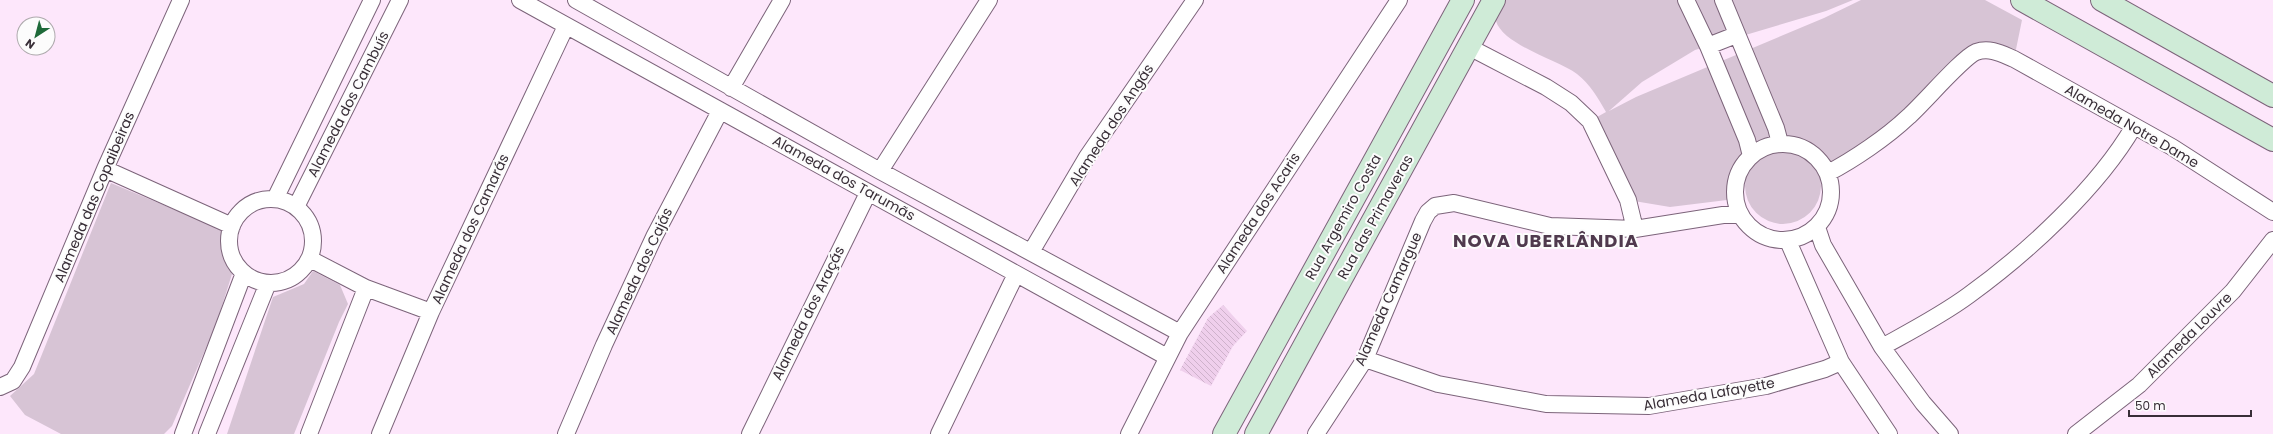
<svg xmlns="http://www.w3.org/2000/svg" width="2273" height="434" viewBox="0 0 2273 434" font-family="Poppins,sans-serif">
<defs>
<pattern id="building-back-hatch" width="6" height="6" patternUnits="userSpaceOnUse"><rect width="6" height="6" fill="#efcfec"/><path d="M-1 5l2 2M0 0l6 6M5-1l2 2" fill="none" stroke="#ceb2cb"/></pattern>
</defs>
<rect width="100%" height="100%" fill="#fde7fb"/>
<path fill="#d7c4d5" d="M1498,0H1853L1826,11L1695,50L1642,82L1609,111L1636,97L1824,18L1861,0H1985L2022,20L2014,59L1986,50L1907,118L1824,175C1823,171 1822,164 1820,160C1801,133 1754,141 1740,169C1735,179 1735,189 1735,199L1670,207L1628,200L1590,121L1606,112C1598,98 1590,84 1577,74C1558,60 1503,45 1496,21C1494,14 1496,7 1498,0Z
M1745 186a38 38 0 1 1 76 0a38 38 0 1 1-76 0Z
M111,183L223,230V248L232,274L216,325L172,426L164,434H61L25,415L10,396L34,374Z
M313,271L340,285L348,304L339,322L294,434H227L273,297L304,284Z"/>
<path fill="url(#building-back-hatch)" d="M1223,305L1247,331L1233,346L1211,386L1180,370L1208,318Z"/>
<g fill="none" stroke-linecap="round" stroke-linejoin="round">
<g stroke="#7c647a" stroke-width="18">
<path id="street" d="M520,0L1167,357
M576,0L880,171L1180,333
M1686,0L1708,46L1747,140L1751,156
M1723,0L1776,128L1780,143
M1708,46L1736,35
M1469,47L1546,87L1571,103L1590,121L1628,200L1635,229
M731,88L782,0
M1735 192a48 48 0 1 1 96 0a48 48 0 1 1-96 0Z
M105,169L232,226
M880,171L989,0
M1828,173C1853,160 1887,137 1908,117C1923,104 1962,58 1976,52C1990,47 2002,54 2014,59L2172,147L2273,212
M275,199L372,0
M229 241a42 42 0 1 1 84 0a42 42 0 1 1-84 0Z
M296,207L400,0
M1817,227L1823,245L1882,347L1923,403L1950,434
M1788,241L1841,362L1889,434
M1031,252L1087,157L1195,0
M310,259L366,288L431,312
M1882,347C1911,331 1942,315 1969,295C2027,253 2098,188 2134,126
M1365,359L1438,384L1546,404L1649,406L1766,386L1825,369L1841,362
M0,387L13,381L22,367L105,169L181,0
M183,434L244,273
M207,434L268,283
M309,434L366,288
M380,434L431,312L566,26
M566,434L604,345L654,237L720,111
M750,434L868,193
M939,434L1016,274
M1129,434L1180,333L1399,0
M1316,434L1365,359L1423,221L1428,212L1435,206L1454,203L1550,226L1635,229L1723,215H1740
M2076,434L2139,385L2233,291L2273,240"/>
</g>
<g stroke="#7c647a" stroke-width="24">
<path id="secondary" d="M2022,0L2273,140
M2102,0L2273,96
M1224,434L1463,0
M1256,434L1494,0"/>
</g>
<use href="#street" stroke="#fff" stroke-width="16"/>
<use href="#secondary" stroke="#cfebd7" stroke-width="22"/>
</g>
<g text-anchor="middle" stroke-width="4" stroke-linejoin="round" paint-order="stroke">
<g font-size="14" fill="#382e37" stroke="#fcfcfc">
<text transform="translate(348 104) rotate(-63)" y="5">Alameda dos Cambuís</text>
<text transform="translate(1111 125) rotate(-57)" y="5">Alameda dos Angás</text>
<text transform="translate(2132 126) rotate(30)" y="5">Alameda Notre Dame</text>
<text transform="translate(844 178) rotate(29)" y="5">Alameda dos Tarumãs</text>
<text transform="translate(94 197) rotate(-67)" y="5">Alameda das Copaibeiras</text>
<text transform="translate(1258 213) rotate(-57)" y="5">Alameda dos Acaris</text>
<text transform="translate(1343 217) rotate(-61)" y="5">Rua Argemiro Costa</text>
<text transform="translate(1375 217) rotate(-61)" y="5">Rua das Primaveras</text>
<text transform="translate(470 229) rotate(-65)" y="5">Alameda dos Camarás</text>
<text transform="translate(639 271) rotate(-65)" y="5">Alameda dos Cajás</text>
<text transform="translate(1388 299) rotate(-66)" y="5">Alameda Camargue</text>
<text transform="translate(808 313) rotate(-64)" y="5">Alameda dos Araçás</text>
<text transform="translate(2189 335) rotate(-45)" y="5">Alameda Louvre</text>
<text transform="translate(1709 394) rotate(-10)" y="5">Alameda Lafayette</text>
</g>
<g font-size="18" font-weight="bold" letter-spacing="1" fill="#503a4e" stroke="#fcfcfc">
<text x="1546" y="247">NOVA UBERLÂNDIA</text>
</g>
</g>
<g transform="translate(36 36) rotate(216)"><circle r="19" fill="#fcfcfc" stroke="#aeaaad"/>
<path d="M0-3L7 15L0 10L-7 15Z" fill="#1e6a39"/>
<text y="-6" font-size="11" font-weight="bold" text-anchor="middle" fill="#382e37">N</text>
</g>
<path d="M2129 410v6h122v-6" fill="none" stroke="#382e37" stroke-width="2"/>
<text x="2135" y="410" font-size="12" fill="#382e37" stroke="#fcfcfc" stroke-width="3" paint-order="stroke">50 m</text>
</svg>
